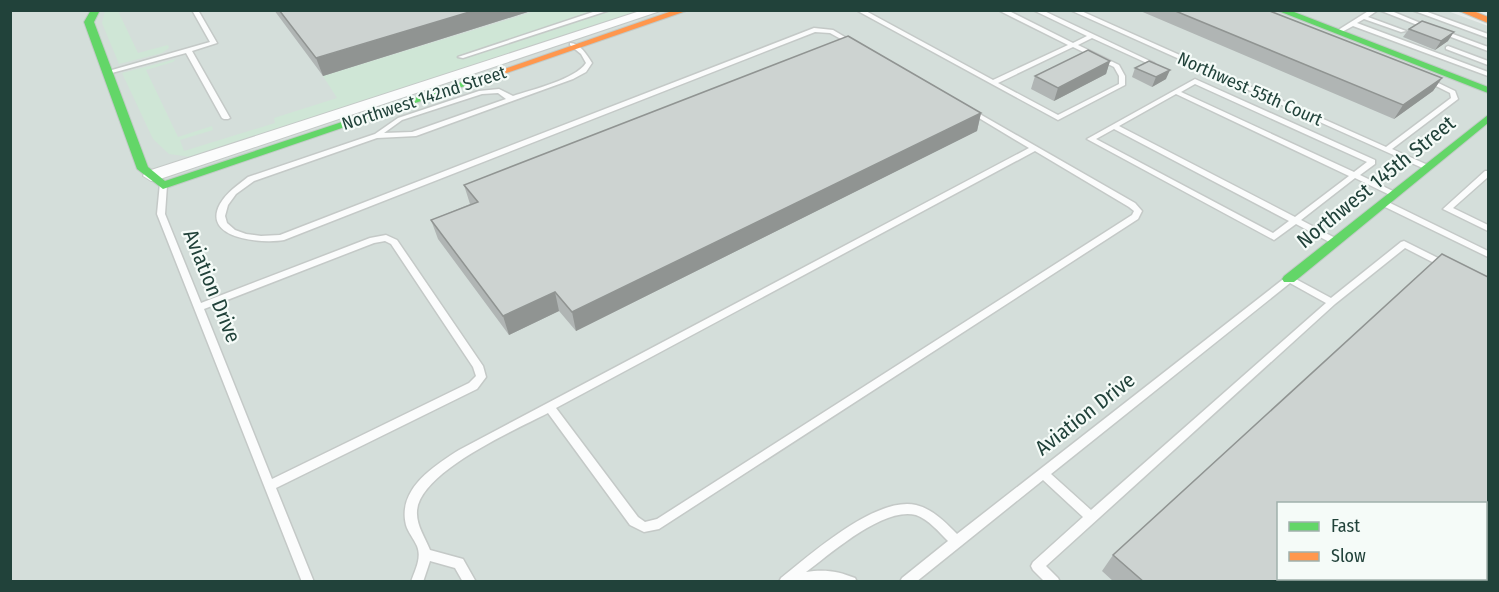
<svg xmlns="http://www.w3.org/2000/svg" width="1499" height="592" viewBox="0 0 1499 592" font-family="'Fira Sans Condensed',sans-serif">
<rect width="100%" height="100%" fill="#e7ecea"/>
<path fill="#d4deda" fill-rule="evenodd" d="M1445,10L1488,26V581H11L10,11ZM1278,504H1486V578H1278Z"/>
<path fill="#cfe6d6" d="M105,11H118L138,53L168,45L169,48L162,53L119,64L102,23Z
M536,11H648L191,157L169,154L153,139L122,73L176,59L173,62L146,70L178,137L212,126L213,130L180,140L184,151L275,123L274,118L337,98L323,76Z"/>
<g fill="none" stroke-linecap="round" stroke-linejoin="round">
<g stroke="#c4c9c7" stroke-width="3">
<path id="lane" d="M192,10H198L217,43L192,51L230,118L228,119H224L222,118L186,53L108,74L105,72L210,42Z
M599,10H610L463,58L458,57Z
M856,10H864L993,80L1068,45L998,10H1007L1073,43L1087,36L1033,10H1042L1154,63L1149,64L1092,38L1078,45L1119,65L1125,76V85L1058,120ZM1073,47L1114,67L1119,76V84L1058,115L998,83Z
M1070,10H1079L1386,147L1451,98L1450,93L1426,81V79H1430L1455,91L1458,99L1392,149L1430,166L1431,168L1427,170Z
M1370,10H1378L1368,17L1406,31L1401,32L1364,19L1357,23L1488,72V76L1353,26L1340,33L1335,32Z
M1379,10H1389L1430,27L1425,28Z
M1412,10H1422L1488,34V38Z
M814,28L833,30L855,43L850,44L830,33L815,32L284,240C263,244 201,239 220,204C227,192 238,185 248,177L375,134L398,118L479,91L499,89L513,96C531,90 576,79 586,63L581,54L570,45V43C580,43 587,55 592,63L586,72L573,79L416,136L377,138L254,181L236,194L228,205L225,216L227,223L235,230L246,234L261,236L280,235ZM498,93L506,99L412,132L384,133L402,120L482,94Z
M1438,30H1442L1488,47V51L1438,32Z
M1448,46L1488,61V65L1446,49V47Z
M1195,79L1375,160V164L1360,175L1399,194L1395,196H1392L1355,178L1301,220L1339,240L1340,242L1339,244H1333L1296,224L1274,240L1087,139ZM1195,84L1367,162L1354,172L1181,92ZM1176,94L1349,176L1295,217L1119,126ZM1114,129L1289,221L1273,233L1096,139Z
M971,109L1135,203L1142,211L1138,219L659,529L644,532L630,525L548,413C515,430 419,472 417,511C416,525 425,537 430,550L463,559L476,582H463L455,568L430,561L423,582H411C415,570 422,558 417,546C414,539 408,532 406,525C397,489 434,466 459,450L1029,148L969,112L968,111ZM1035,151L1129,207L1134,211L1132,215L657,519L645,522L638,517L556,408Z
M1485,171H1488V177L1453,208L1488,225V231L1443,209Z
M160,183H166L167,185L165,214L201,303L370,238L386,235L397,240L483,366L486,377L477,389L276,488L314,582H302L157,214ZM385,241L391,244L473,367L476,376L469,383L272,479L204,309L374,243Z
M1384,200L1488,251V257L1381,205L1380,203L1381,201Z
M1404,241L1448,263L1449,265L1445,268L1442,267L1405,248L1335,304L1046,566L1058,578L1060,582H1045L1033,570L1031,566L1033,562L1083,517L1043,480L916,582H900L902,578L948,541C939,532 928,519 916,515C884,506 830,554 806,572C824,569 838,571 855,578L857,582H779L781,578C811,554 876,496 916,505C933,509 946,523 957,534L1286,277H1292L1331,298L1401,242ZM1290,283L1326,303L1091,510L1051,474Z"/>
</g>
<g stroke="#c4c9c7" stroke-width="2">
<path id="street" d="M643,10H663L157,180L151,181L143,176L145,172Z"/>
</g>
<g stroke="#c2cac7" stroke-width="2">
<path id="fast" d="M91,10H100L94,22L148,167L165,181L492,72L500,74L163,189L137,169L84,22Z
M1276,10H1289L1488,87V93Z
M1488,115V123L1294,282H1284L1282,279L1284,276Z"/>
</g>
<g stroke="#c2cac7" stroke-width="2">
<path id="slow" d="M675,10H689L498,76L490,74Z
M1457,10H1471L1488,17V23Z"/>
</g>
<use href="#lane" fill="#fbfcfc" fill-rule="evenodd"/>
<use href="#street" fill="#fbfcfc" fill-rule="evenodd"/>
<use href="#fast" fill="#63d668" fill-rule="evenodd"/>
<use href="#slow" fill="#ff974d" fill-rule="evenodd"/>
</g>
<path fill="#b0b5b4" d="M274,10H534L323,76Z
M1138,10H1267L1442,78L1433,91L1394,119Z
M1409,29L1448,41L1435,50L1403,37Z
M1110,61L1106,74L1054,101L1031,89L1035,76Z
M1135,68L1166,79L1152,87L1132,77Z
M981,113L977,131L576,331L559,311L509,335L438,239L431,220L470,204L464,185Z
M1113,555L1471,582H1114L1102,571Z"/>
<path fill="#909492" d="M476,10H534L323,76L316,58Z
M1454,32L1448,41L1435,50L1441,41Z
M1110,61L1106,74L1054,101L1058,88Z
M1170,70L1166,79L1152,87L1156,77Z
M1442,78L1433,91L1394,119L1403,105Z
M981,113L977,131L576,331L572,312Z
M555,292L559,311L509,335L503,316Z"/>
<path fill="#cdd3d1" stroke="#909492" stroke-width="1.5" d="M279,10H476L316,58Z
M1173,10H1267L1442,78L1403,105Z
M1422,21L1454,32L1441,41L1409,29Z
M848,36L981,113L572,312L555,292L503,316L431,220L478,202L464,185Z
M1088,50L1110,61L1058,88L1035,76Z
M1149,61L1170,70L1156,77L1135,68Z
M1442,254L1488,277V558L1485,562V504H1278V579H1473L1471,582H1144L1113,555Z"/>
<g text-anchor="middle" stroke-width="4.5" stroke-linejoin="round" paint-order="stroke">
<g font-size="18" fill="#21423a" stroke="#f5fbf8">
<text transform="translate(1250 89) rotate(24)" y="6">Northwest 55th Court</text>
<text transform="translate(424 98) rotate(-18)" y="6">Northwest 142nd Street</text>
</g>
<g font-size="21" fill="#21423a" stroke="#f5fbf8">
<text transform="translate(1376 182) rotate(-39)" y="7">Northwest 145th Street</text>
<text transform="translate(212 286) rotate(68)" y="7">Aviation Drive</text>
<text transform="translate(1085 414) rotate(-38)" y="7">Aviation Drive</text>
</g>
</g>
<rect width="1499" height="592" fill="none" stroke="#21423a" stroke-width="24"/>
<rect x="1277" y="502" width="210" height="78" fill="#f5fbf8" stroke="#a0b1ac" stroke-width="1.5"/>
<rect x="1289" y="522" width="30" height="9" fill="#63d668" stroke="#a0b1ac" stroke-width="1.5"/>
<text x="1331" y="532" font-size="18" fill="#21423a">Fast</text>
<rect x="1289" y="552" width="30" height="9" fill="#ff974d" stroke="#a0b1ac" stroke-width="1.5"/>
<text x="1331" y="562" font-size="18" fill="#21423a">Slow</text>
</svg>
